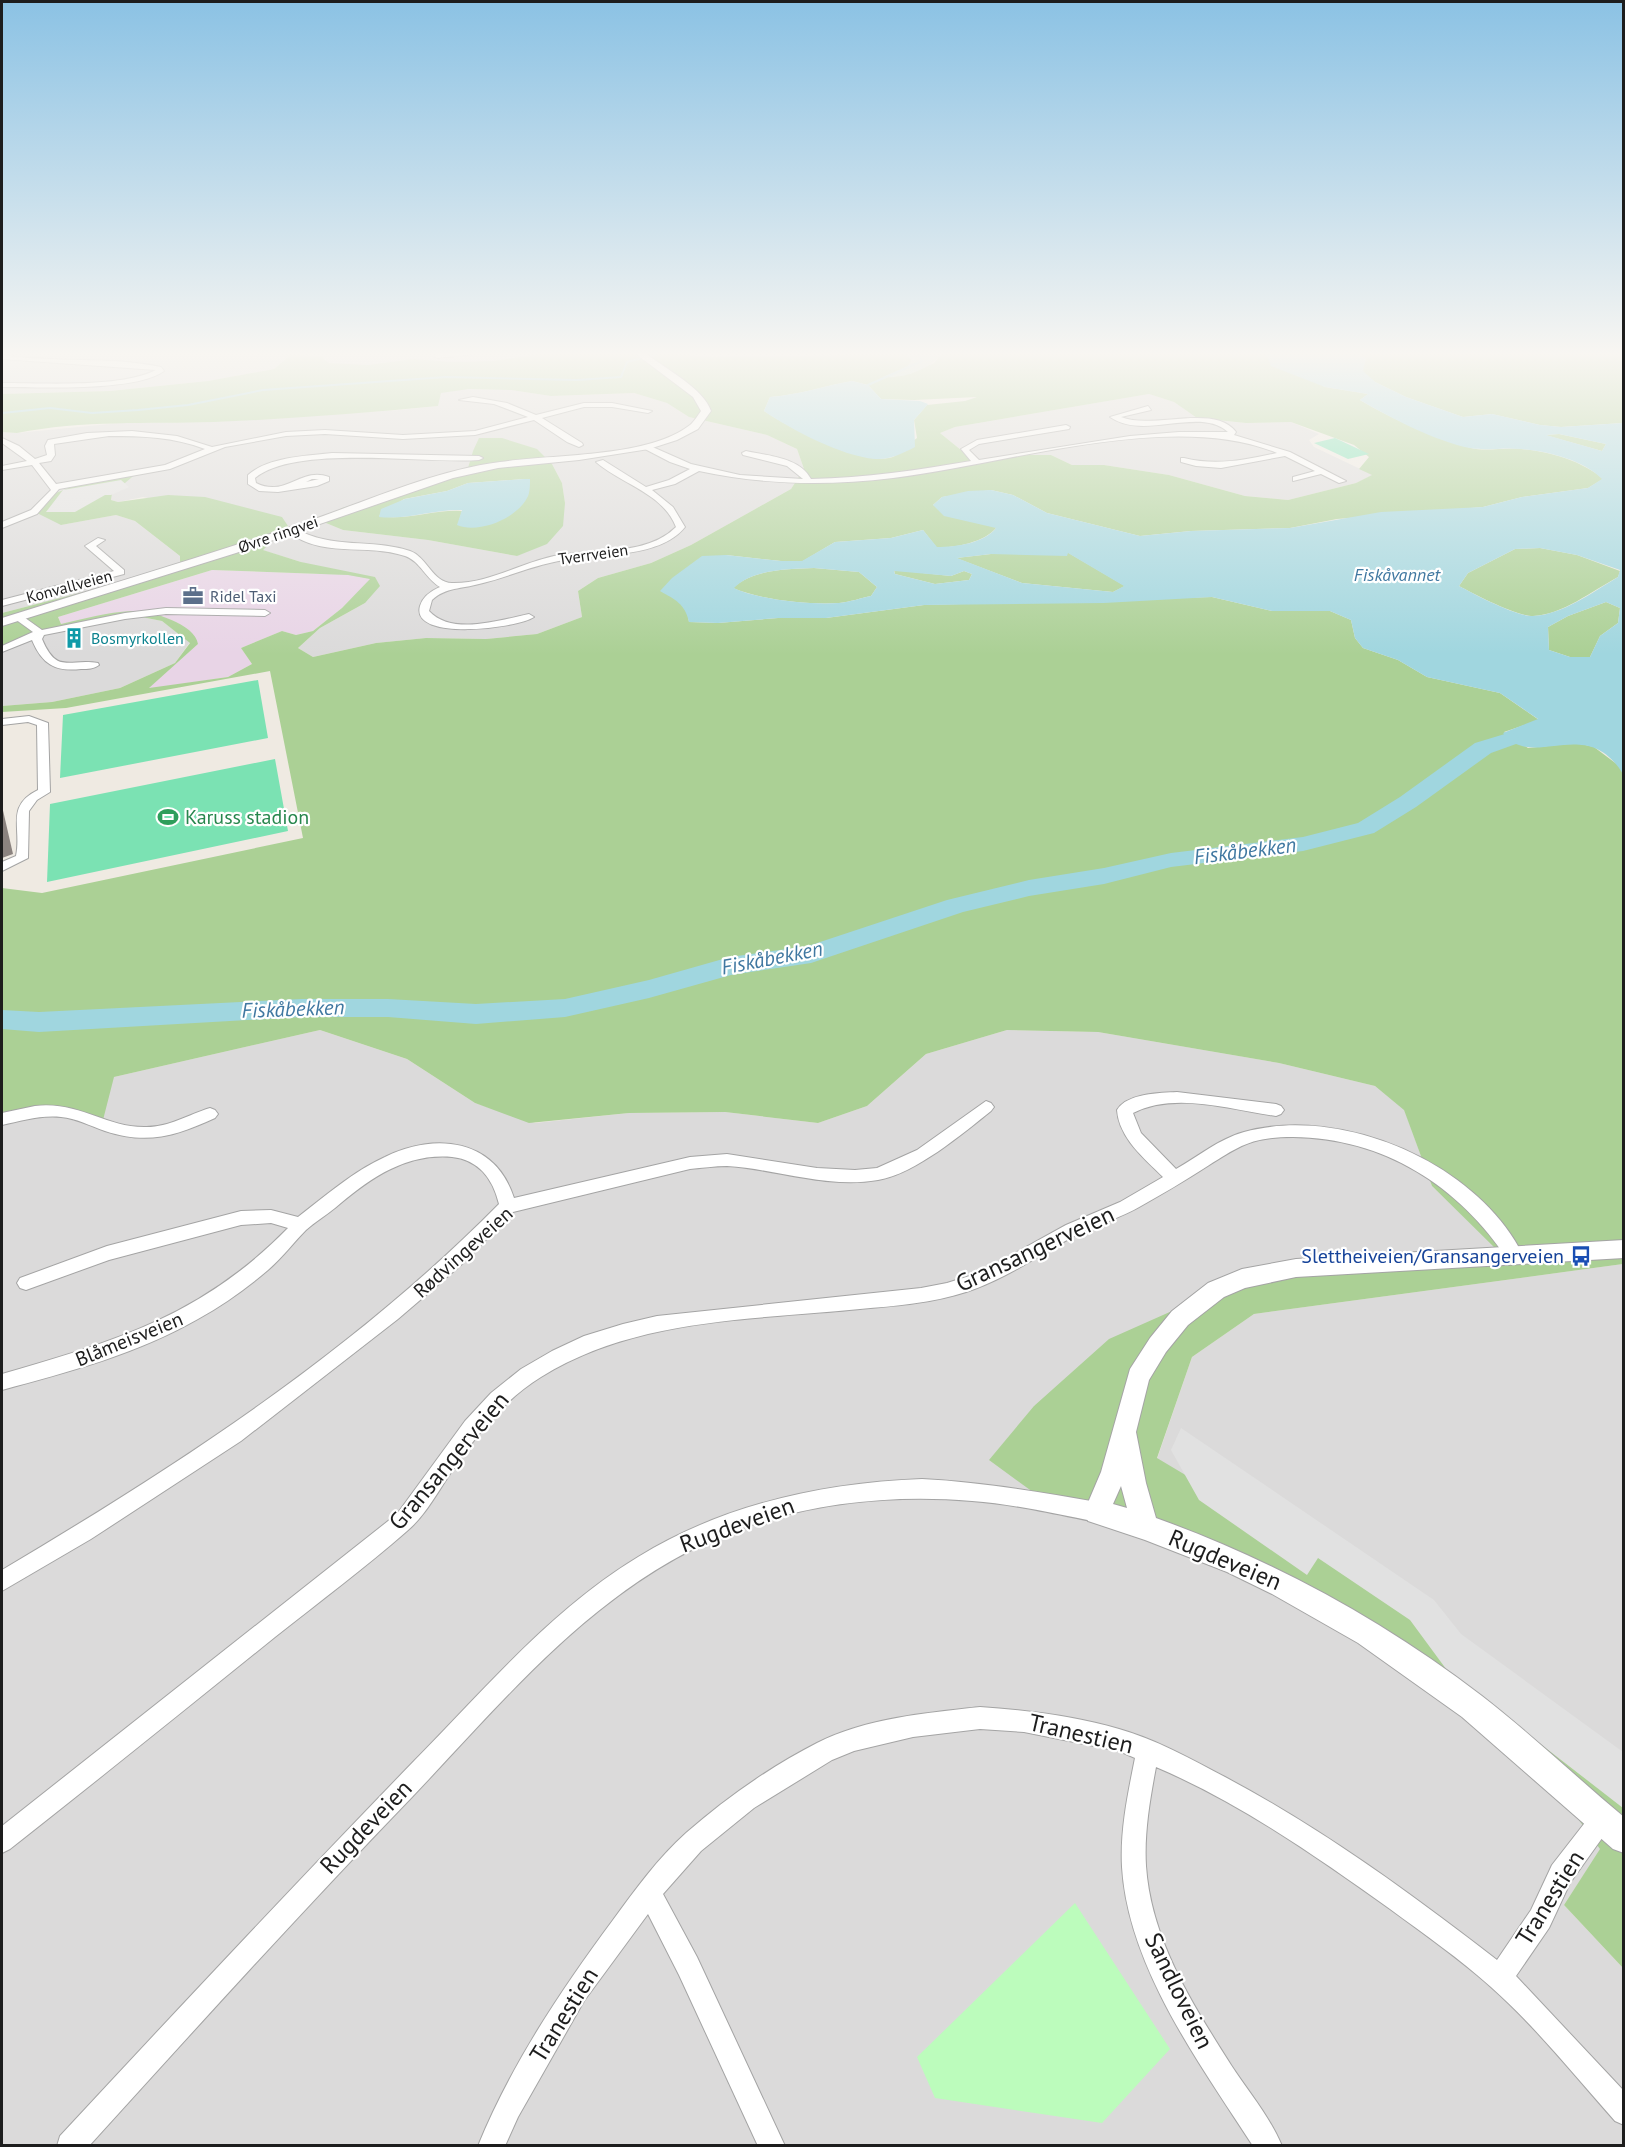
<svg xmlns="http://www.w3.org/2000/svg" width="1625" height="2147" viewBox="0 0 1625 2147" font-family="'PT Sans',sans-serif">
<rect width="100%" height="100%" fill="#efeae2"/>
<path fill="#dbdada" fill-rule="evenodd" d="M2,354H272L289,356L274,369L208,381L110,391L2,394Z
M313,354H539L494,361L452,362L414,359L368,366L329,363L323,357Z
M469,389L511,390L551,396L634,393L667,403L689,417L767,435L797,449L804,469L791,489L691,545L651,563L598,578L578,591L582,617L537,634L486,639L426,638L376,643L313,657L298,648L320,628L365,603L301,562L262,550L287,526L143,497L118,502L111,500L112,494L61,525L116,515L135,521L180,556V567L2,613V432L17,433L120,423L212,422L400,410L438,406L441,392ZM473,451L552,464L562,483L565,503L517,556L428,540L343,530L321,521L469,468Z
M1149,394L1174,402L1197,418L1246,423L1291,422L1319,434L1309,440L1314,447L1373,475L1356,483L1288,500L1245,496L1169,475L1104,465H1072L1051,455H1027L983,462L961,450L940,433L955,427Z
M131,615L162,621L190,642L175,663L120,688L52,702L2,706V650L61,630Z
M320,1030L407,1059L475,1103L535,1123L629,1113L725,1112L818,1123L867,1106L926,1054L1007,1030L1098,1032L1279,1063L1375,1086L1404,1109L1432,1186L1499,1251L1295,1274L1034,1406L1290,1578L1541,1768L1601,1849L1564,1905L1623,1968V2145L2,2146V1116L114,1077Z
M1623,1264V1784L1157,1459L1192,1357L1254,1314Z"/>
<path fill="#e8d4e6" d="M212,570L348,575L371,579L342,608L313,631L296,635L282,631L241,648L252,664L228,677L147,689L198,644L178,623L154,614L131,611L61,624L58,617Z"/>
<path fill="#abd095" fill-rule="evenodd" d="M272,354L324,356L323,358L329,363L368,365L414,359L452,362L494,361L539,354H677L712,357L906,354L912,360L908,366L910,374L934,363L941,354H1264L1325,387L1368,394L1360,400C1394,420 1433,438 1471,448C1486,452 1505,447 1521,449C1548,451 1583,461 1603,479L1588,488L1522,497L1483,507L1337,519L1290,528L1191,531L1140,536L1047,513L1013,495L991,490L942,497L933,505L997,527C984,543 956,547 937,548L923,530L891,538L835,542L803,561H781L726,555L680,602L687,611L689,622L718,623L778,618H826L924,605L1212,597L1272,611H1330L1351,620L1355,638L1363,648L1398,660L1427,677L1500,693L1539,720L1504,732L1528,748L1577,743L1594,747L1618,765L1624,774L1623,1264L1254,1314L1192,1357L1157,1458L1420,1615L1623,1784V1968L1564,1905L1600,1849L1541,1768L1290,1578L1037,1495L989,1460L1034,1406L1109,1339L1199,1299L1295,1274L1498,1251L1432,1186L1404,1110L1375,1086L1279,1063L1098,1032L1007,1030L926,1054L867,1106L818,1123L725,1112L629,1113L529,1123L475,1103L407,1059L320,1030L114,1077L103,1120L61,1115L8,1113L2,1116V888L42,893L303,838L270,671L66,708L2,712V706L52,702L120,688L175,663L190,643L162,621L131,615L61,630L2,650V613L180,567V556L135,521L116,515L61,525L35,512L53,494L84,482L138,472L112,494L111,500L118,502L168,495L205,497L282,517L288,526L263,550L301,562L375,577L380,586L365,603L320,628L298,648L313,657L376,643L426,638L486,639L537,634L582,617L578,591L598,578L651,563L691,545L791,489L804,469L797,449L767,435L689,417L667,403L634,393L551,396L511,390L469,389L441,393L438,406C364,413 289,419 214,422C149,424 82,420 17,433L2,432V394L110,391L208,381L274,369L289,356ZM852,381L868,385L881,399L914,400L977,397L965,401L927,405L914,420L917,438C910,443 902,452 895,456C868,470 788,427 764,411L770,397C798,395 824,386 852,381ZM1149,394L1174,402L1197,418L1246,423L1291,422L1354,445L1369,457L1359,469L1372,475L1356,483L1288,500L1245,496L1169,475L1104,465H1072L1051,455H1027L983,462L961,450L940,433L955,427ZM212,570L348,575L370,579L342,608L313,631L296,635L282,631L241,648L252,664L228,677L149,688L198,644C195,623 149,610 131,611C108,612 83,619 61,624L58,617Z
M1358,354H1623V423L1561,427L1540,425L1492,414L1463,417L1406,397L1375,382L1362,371L1366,358Z
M1559,434L1606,444L1602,451L1545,435Z
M479,438H502L537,449L552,464L562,483L565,503L563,526L547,544L517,556L428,540L343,530L321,521L342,508L468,468L473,451ZM524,479L459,521L462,511C435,509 406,521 379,516L404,499L447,491L468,483Z
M1540,548L1577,555L1620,571L1618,577C1592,591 1562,615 1533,616C1516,616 1474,594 1459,586L1468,573L1515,549Z
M1067,552L1125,586L1113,592L1022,583L956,558L991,554Z
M814,568L859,572L877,587L871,596C861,598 850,602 839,603C809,605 761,600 733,588C753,569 788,569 814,568Z
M894,570L951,576L964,571L972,574L969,580L935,584L895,574Z
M1606,602L1620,608L1618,623L1600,636L1590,657H1570L1549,650L1548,627L1568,616Z"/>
<path fill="#bedecd" d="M906,354H941C928,370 903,379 883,377L908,366L912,360Z"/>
<path fill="#bcfcbc" d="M1075,1903L1170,2049L1102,2123L935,2098L917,2057Z"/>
<path fill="#7be2b3" d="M1335,438L1369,454L1348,459L1314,443Z
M258,680L268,738L60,778L63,715Z
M275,759L288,831L47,882L50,804Z"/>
<path fill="#e1e1e1" d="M121,480L129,487L111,495H105L75,512H46L63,490Z
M1181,1428L1434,1600L1461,1634L1623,1752V1808L1449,1673L1410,1620L1318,1558L1307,1575L1199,1500L1171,1450Z"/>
<path fill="#a0d6df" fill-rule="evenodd" d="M1264,354H1358L1366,358L1363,371L1375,382L1406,397L1463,417L1492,414L1540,425L1561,427L1623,423V774C1586,713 1533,772 1503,733L1538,719L1500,693L1427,677L1398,660L1363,648L1355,638L1351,620L1330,611H1272L1212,597L1104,603L924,605L826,618H778L718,623L689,622C685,604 676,600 660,591L672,578L702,556L726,555L781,561H802L835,542L891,538L923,530L937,547C956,547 985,543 996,528L944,516L933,505L942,497L968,491L991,490L1013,495L1047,513L1140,536L1191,531L1290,528L1381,512L1483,507L1522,497L1588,488L1602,479C1584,460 1547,451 1521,449C1504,447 1486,451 1470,448C1437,442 1389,417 1360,400L1368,394L1325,387L1271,366L1267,356ZM1559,434L1606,444L1602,451L1546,435ZM1540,548L1577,555L1620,570L1618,577C1593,592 1562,615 1533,616C1517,617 1474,594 1459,586L1468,573L1515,549ZM1068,553L1124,586L1113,592L1022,583L957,558L991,554L1067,556ZM814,568L859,572L877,587L871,596C861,598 850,602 839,603C811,605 759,600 734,588C752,569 789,569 814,568ZM894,571L951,576L964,571L972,574L969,580L935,584L895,574ZM1606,602L1620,608L1618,623L1600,636L1590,657H1570L1549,650L1548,627L1568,616Z
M852,381L868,385L881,399L920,401L928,404L914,420L915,447C903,453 890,460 875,459C841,456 792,430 764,411L770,397C798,395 824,386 852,381Z
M524,479H530C530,485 530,494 527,498C516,519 478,534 457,525L462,510C434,509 407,520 379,517L381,509L405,499L447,491L468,483Z"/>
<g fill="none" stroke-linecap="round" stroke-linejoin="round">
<path stroke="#a0d6df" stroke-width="2" d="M868,385L922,361L917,354
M2,413L50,408L92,413L138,410L188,405L263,390L446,377L577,380L621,377L627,362L657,354"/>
<path fill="#a0d6df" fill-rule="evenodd" d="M1508,733L1516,734L1519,739L1516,744L1491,753L1416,807L1374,833L1303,851L1171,867L1104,884L1029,896L963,912L811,963L731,975L649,998L565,1017L476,1024L388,1017H302L39,1032L2,1029V1010L39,1012L302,999H388L476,1004L565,999L649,980L730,957L808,946L947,900L1029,880L1104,868L1171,853L1303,837L1358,823L1400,797L1475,743Z"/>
<g stroke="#a4a4a4" stroke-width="2">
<path id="minor" d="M436,354H475L437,358L434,356Z
M2,355C54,363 109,356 161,367L164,371C136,392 38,387 2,387V383C43,383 121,388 156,370L2,359Z
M473,397L507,403L536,415L584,403H612L652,411L648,413L612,407H584L542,418L582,443L583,445L579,447L567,442L534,420L475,435L403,439L325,434L286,436L225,447L170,469L59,489L37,514L2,528V522L31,510L51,490L32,465L2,470V466L27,461L2,443V438L19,446L35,459L47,455L45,446L48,440L87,433L132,431L177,436L212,447L286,432L325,430L403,435L475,431L528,417L494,404L459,400ZM109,436C142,436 174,437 205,449L165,465L56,484L39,463L51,461L55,455L54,444Z
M1148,406L1151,410L1121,417C1152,430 1215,403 1236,432L1234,435L1290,452L1346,481L1339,483L1321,474L1293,481V477L1315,471L1285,456L1221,468L1196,466L1181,462V458H1184C1216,466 1245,460 1277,453C1171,409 1005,465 893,478C827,486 764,485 699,471L675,484L652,490L673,507L685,527C659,560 593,553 554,562C529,567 505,578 479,584C462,589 446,587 432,600L429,611C452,636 500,620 529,614L534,617C519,628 410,642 420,606C423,596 431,591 440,587C426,579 420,561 405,556C367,543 318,559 287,530L294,528C333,550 371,538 410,551C427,557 433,583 452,583C487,584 521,563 554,556C592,548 646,557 676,527C663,493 621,484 596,462L603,460L646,487L669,480L690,469L670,462L645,449V445H648L691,464L740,475L803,479L787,466L743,455L742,453L746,451C768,456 799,457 811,479C865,478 918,470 971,461L961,449L977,440L1066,425L1070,427L1069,429L979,444L969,450L979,460L1130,436L1179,432H1228C1199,406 1144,441 1110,417Z
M332,453L479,456L483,458L479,460C425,464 296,444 255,478L256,483C286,498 301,466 329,477V481L317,486L278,492L259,491L248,484V475C268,457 306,456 332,453ZM312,479H319L306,482Z
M98,538L105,540L96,546L124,570V574L2,606V600L114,571L85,546Z
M166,608L265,610L270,613L265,616L166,614L125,619L44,635L42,639C57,675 69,658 98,663L99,665C94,669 88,669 81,669C55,672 42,664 32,640L2,652V646L33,632L15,619V615H21L42,630L125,613Z
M29,716L48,723L50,792L37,800L29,811L28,858L2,871V862L16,856C22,828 5,806 38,790L37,725L28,722L2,725V719Z
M1177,1092L1276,1104L1281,1106L1284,1110L1281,1114L1276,1116C1232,1110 1175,1091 1133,1113L1141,1133L1176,1169C1199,1156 1219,1139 1244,1132C1342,1105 1477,1163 1523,1255L1520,1260L1514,1262L1508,1260C1459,1186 1384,1138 1293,1137C1249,1137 1238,1147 1203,1169C1183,1182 1162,1194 1141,1206C1121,1218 1098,1224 1076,1235C1039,1255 1006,1279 966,1292C932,1303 895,1306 860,1309C752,1320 635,1318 541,1377C502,1401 475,1437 450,1474C437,1493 425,1516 407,1531C365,1568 319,1602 275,1637C187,1708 99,1779 10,1849L2,1853V1826L397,1514L465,1421L491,1393L521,1369L552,1351L584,1336L623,1324L657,1316L921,1288L947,1283L979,1273L1066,1225L1120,1202L1163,1177C1144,1158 1119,1138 1117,1110C1127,1093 1160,1093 1177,1092Z
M986,1101L991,1103L994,1107L991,1111C962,1134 915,1174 878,1180C827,1189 777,1169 727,1166C715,1166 702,1168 690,1169L513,1212L461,1265L398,1319L241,1441L91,1539L2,1591V1570C179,1465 354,1351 499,1204C493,1179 479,1160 452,1157C405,1153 369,1179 335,1208C325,1216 315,1222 306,1230C293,1243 282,1258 268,1270C247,1288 223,1305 198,1319C137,1354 69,1372 2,1390V1374C116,1341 202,1316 288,1228L271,1223L241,1225L109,1260L26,1290L20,1288L17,1283L20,1278L107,1246L241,1211L271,1210L298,1217C325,1196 354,1171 385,1157C436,1132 495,1139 514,1198L690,1157L727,1154L817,1168L855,1170L877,1168L917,1150Z
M35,1106C79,1101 104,1127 144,1127C168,1128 187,1115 210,1108L215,1110L218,1114L215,1118C176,1136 147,1145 105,1131C90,1126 76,1118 61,1117C40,1115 21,1121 2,1125V1113Z
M922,1479C982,1482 1038,1492 1097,1502L1104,1505L1107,1512L1104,1519L1097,1522C1055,1514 1014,1504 972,1501C892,1494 809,1503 734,1531C600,1582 509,1695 413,1796C303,1910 196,2028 89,2146H57L60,2136C177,2010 295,1884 415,1760C485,1689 552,1609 638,1557C724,1504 822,1483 922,1479Z
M980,1707C1026,1710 1075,1716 1119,1729C1155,1739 1191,1759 1225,1777C1323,1829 1410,1893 1497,1960L1531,1910L1552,1865L1594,1811L1602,1807L1610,1811L1614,1819L1610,1827L1570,1883L1549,1928L1516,1976L1624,2091V2125L1615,2121C1575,2076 1536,2027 1491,1987C1460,1959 1424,1934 1390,1909C1316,1856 1240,1803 1156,1767C1150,1799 1144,1833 1146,1866C1151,1940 1193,2005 1231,2065C1248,2091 1270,2117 1282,2146H1253C1200,2064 1128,1967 1122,1867C1120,1830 1128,1793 1135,1758L1119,1751L1024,1732L980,1729L913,1737L854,1751L832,1760L754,1808L701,1851L663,1894L697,1957L785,2146H758L679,1975L648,1914L584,2001L518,2117L505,2146H478C511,2065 561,1990 613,1920C635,1890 658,1858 686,1833C725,1799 770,1767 817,1743C866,1718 926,1713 980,1707Z"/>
</g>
<g stroke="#a4a4a4" stroke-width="2">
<path id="tertiary" d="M636,354H646C665,368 704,389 711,411L698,429L677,440L649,449L579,460L498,468L453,478L236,553L2,626V618C101,587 202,557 300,524C366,502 431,471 500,462C552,454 648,458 690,425C694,422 698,415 701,411L693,397Z
M1624,1240V1258L1296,1277L1245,1288L1224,1297L1188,1325L1166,1352L1149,1380L1136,1432L1146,1483L1156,1518C1273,1560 1383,1620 1482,1696C1531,1734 1576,1777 1624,1817V1853L1613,1849L1462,1717L1358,1643L1272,1594L1227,1572L1145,1540L1088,1521L1084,1512L1101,1472L1130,1369L1150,1338L1172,1311L1208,1283L1242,1269L1296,1259ZM1121,1486L1127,1508L1113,1504Z"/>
</g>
<use href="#minor" fill="#fff" fill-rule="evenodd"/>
<use href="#tertiary" fill="#fff" fill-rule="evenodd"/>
</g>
<path fill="#8b837f" d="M2,806L13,854L2,858Z"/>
<linearGradient id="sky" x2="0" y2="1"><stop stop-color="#8bc2e4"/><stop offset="0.54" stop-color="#f8f6f2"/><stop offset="1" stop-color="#f8f6f2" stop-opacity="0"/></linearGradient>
<rect width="1625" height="655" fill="url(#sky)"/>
<defs>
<g id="office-bare" transform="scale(1.62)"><path d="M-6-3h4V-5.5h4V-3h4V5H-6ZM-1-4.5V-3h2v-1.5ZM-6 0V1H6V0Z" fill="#5c6f8a" stroke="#fff" stroke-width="2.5" paint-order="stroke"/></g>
<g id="building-bare" transform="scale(1.62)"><path d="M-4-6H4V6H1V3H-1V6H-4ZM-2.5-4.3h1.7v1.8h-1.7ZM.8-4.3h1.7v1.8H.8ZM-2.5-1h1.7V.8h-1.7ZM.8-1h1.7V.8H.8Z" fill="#0f9aa8" stroke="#fff" stroke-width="2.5" paint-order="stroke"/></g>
<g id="stadium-bare" transform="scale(1.62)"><path d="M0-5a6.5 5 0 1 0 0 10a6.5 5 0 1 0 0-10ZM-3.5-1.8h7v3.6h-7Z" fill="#2e9e5b" stroke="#fff" stroke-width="2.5" paint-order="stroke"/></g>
<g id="bus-bare" transform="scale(1.62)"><path d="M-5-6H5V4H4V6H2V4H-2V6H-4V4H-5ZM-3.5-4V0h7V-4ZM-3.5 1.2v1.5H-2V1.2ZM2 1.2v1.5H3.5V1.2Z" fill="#1a4fb4" stroke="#fff" stroke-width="2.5" paint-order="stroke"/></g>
</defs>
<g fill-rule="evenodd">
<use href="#office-bare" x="193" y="596"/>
<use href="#building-bare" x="74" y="638"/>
<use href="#stadium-bare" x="168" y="817"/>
<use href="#bus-bare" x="1581" y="1256"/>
</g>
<g text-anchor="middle" stroke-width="4.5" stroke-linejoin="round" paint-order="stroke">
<g font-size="16" fill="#1d1d1d" stroke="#fff">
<text transform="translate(278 534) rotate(-19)" y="6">Øvre ringvei</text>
<text transform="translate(593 554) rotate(-8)" y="6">Tverrveien</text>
<text transform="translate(69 586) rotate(-15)" y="6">Konvallveien</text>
</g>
<g font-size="16" fill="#4e5e75" stroke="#fff" text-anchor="start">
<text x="210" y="602">Ridel Taxi</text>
</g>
<g font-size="16" fill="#0d838f" stroke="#fff" text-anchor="start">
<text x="91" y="644">Bosmyrkollen</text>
</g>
<g font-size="18" font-style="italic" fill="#4078a1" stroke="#fff">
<text x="1397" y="581">Fiskåvannet</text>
</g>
<g font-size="20" fill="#27864d" stroke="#fff" text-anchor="start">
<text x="185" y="824">Karuss stadion</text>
</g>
<g font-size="20" fill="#1d1d1d" stroke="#fff">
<text transform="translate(463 1252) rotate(-42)" y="7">Rødvingeveien</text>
<text transform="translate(129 1339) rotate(-22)" y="7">Blåmeisveien</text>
</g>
<g font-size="20" fill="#164399" stroke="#fff" text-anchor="end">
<text x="1564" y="1263">Slettheiveien/Gransangerveien</text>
</g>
<g font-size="21" font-style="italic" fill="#4078a1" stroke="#fff">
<text transform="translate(1245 851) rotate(-7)" y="7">Fiskåbekken</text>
<text transform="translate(772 958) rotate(-11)" y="7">Fiskåbekken</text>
<text transform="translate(293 1009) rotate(-2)" y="7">Fiskåbekken</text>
</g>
<g font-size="24" fill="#1d1d1d" stroke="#fff">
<text transform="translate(1035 1249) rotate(-25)" y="8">Gransangerveien</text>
<text transform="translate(449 1461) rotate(-50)" y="8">Gransangerveien</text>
<text transform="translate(737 1525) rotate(-20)" y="8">Rugdeveien</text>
<text transform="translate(1225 1560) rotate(23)" y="8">Rugdeveien</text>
<text transform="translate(1081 1734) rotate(13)" y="8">Tranestien</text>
<text transform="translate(366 1827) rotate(-46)" y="8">Rugdeveien</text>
<text transform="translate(1550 1898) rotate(-58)" y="8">Tranestien</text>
<text transform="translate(1179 1991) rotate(64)" y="8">Sandloveien</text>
<text transform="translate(564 2015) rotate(-58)" y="8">Tranestien</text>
</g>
</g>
<rect width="1625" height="2147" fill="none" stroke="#1d1d1d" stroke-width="6"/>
</svg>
